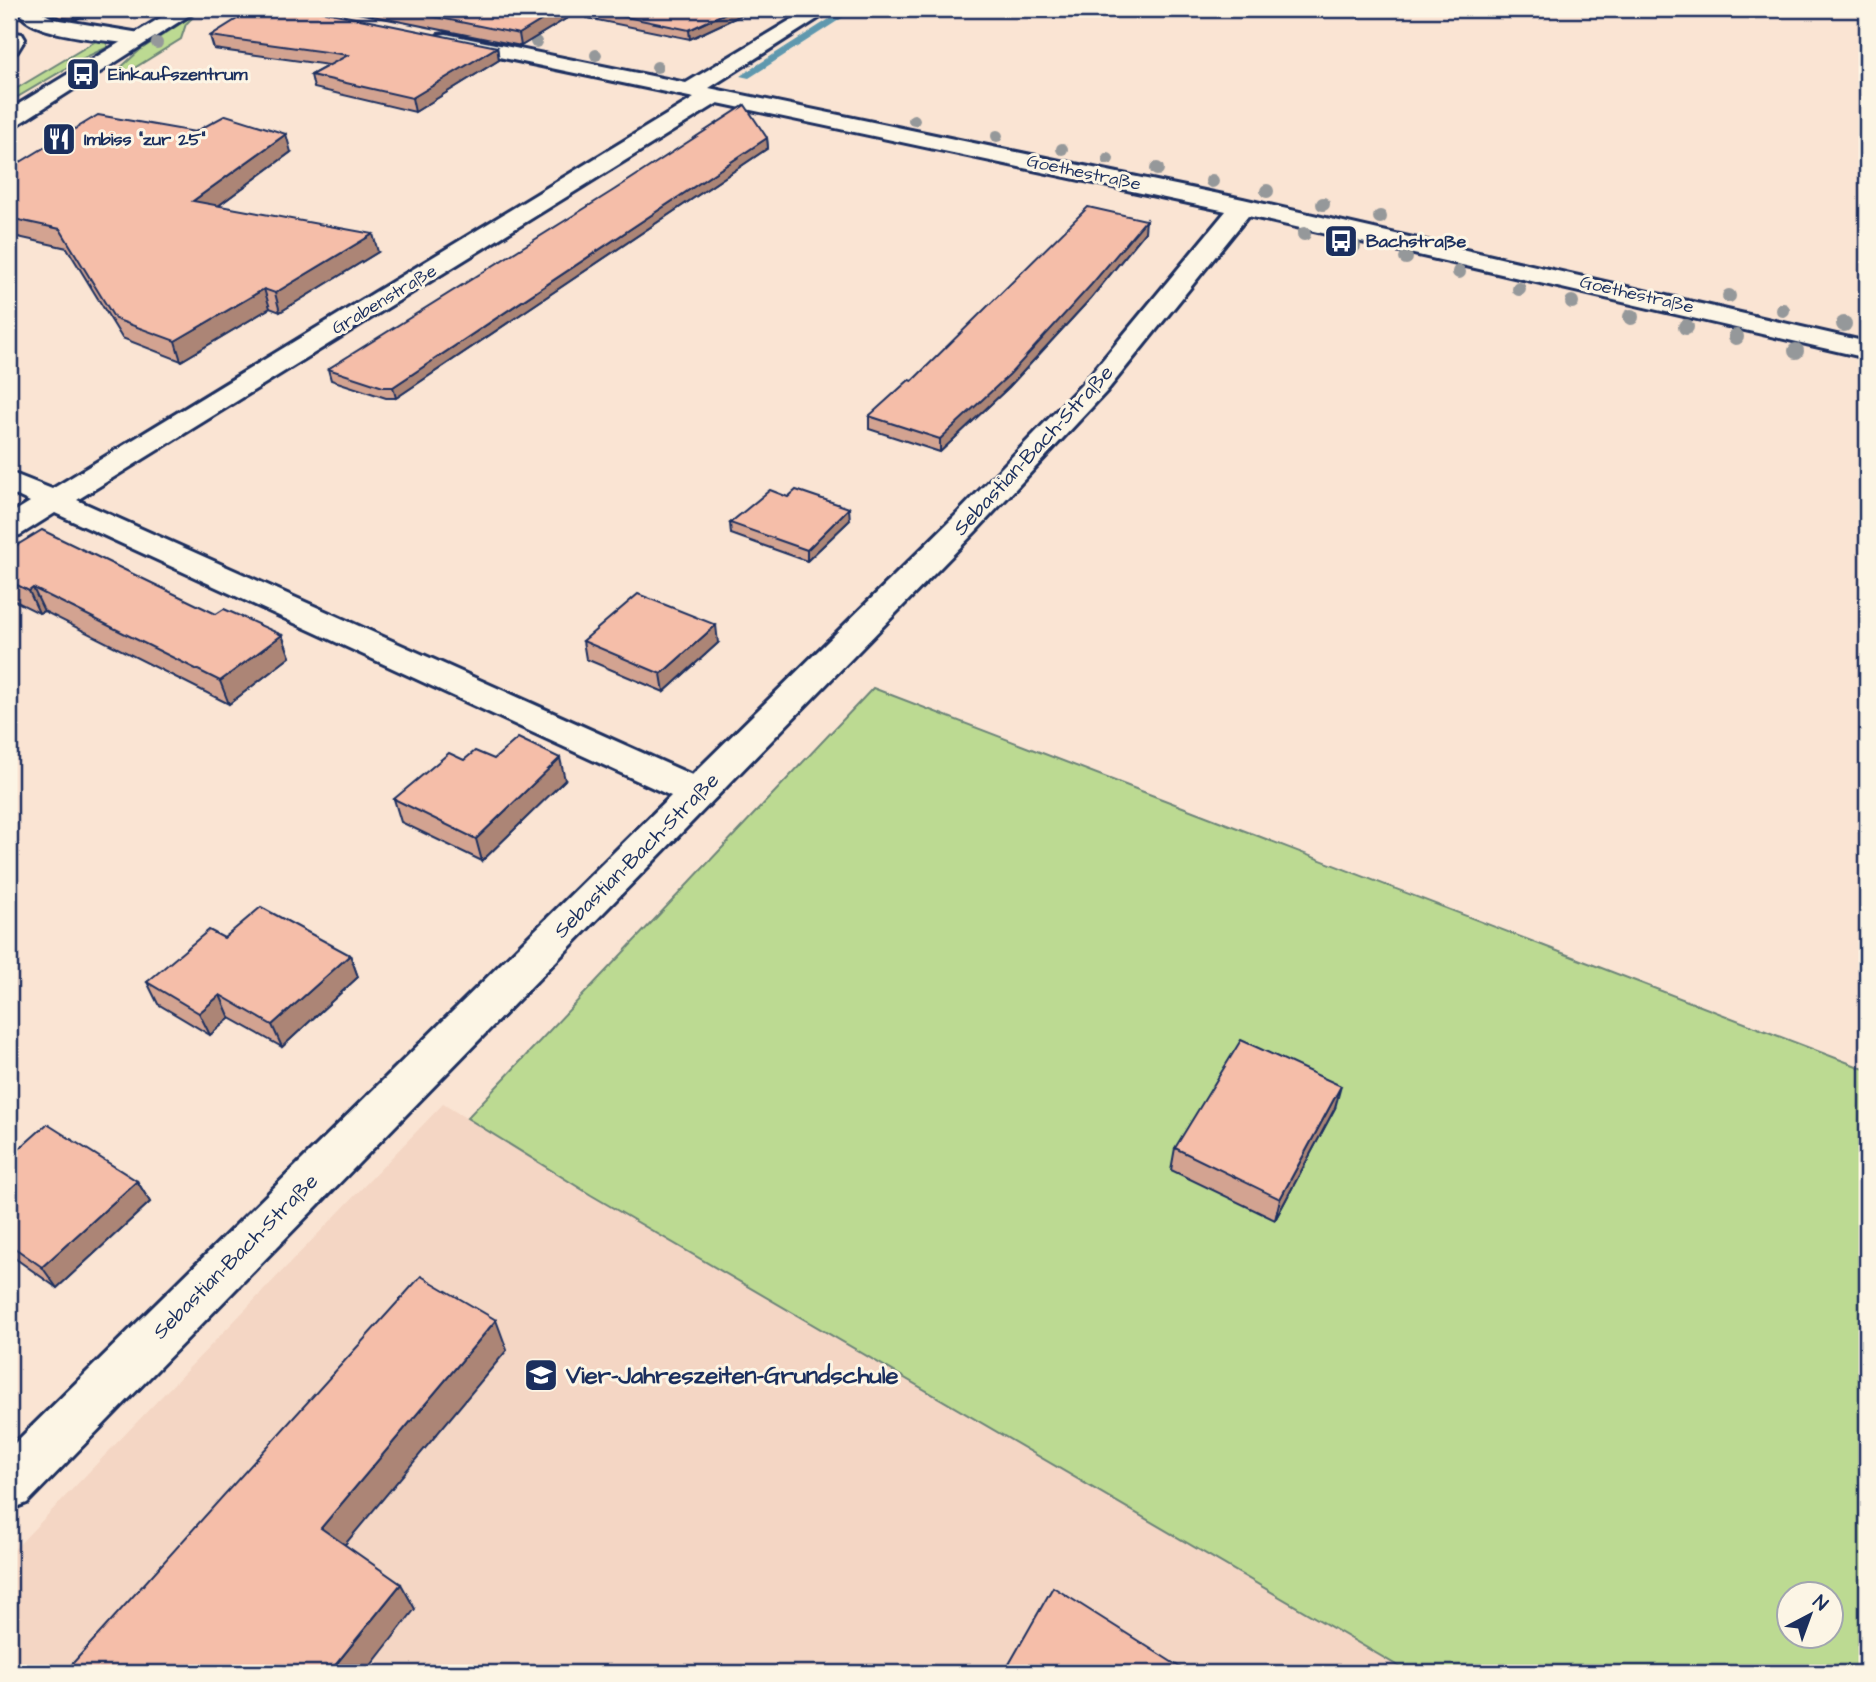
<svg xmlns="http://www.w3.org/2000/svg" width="1876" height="1682" viewBox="0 0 1876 1682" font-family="'Architects Daughter',sans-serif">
<rect width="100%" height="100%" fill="#fae4d3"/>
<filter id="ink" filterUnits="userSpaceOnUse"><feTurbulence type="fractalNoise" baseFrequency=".0143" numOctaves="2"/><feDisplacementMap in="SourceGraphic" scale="14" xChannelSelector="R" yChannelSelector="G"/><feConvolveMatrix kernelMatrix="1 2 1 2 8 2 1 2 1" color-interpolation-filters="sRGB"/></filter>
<g filter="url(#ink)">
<path fill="#f4d6c4" d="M443,1104L591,1195L1410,1673H9V1555Z"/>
<path fill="#bcda92" stroke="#6c8478" stroke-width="2" fill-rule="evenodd" d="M189,18H192L186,24L181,39L128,72L118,70L140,50Z
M96,41L106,42L108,47L84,58L9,102V93Z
M873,688L1867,1070V1673H1410L591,1195L467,1118ZM1788,1594H1830V1636H1788Z"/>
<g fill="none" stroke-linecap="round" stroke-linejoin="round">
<path fill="#5f98ae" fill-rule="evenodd" d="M845,9H856L749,78L740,76Z"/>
<g stroke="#1b2f5e" stroke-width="6">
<path id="minor" d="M25,9H43V13L54,19L140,33L151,39L140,45C114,41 36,36 22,16Z
M809,9H833L709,88L1243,199L1867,342V358L1248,216L1106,392L976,531L27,1503L9,1510V1449L671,796L55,513L20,535L9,537V515L30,502L9,492V472L52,489L694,98L446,46L438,45L435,40L438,35L446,34L686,83ZM718,103L1226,211L1086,380L954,517L692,775L77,500Z
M9,32L22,34L25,39L17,52L9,53Z"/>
</g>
<g stroke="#1b2f5e" stroke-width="6">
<path id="major" d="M175,9H199L17,125L9,127V110Z"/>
</g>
<use href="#minor" fill="#fcf5e5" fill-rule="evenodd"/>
<use href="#major" fill="#fcf5e5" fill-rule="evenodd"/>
</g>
<g fill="#95989a">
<circle cx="536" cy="42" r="6"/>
<circle cx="157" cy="43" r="6"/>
<circle cx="596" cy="55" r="6"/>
<circle cx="657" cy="67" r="6"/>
<circle cx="914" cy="120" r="6"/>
<circle cx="997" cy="136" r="6"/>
<circle cx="1062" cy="149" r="6"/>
<circle cx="1108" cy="159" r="6"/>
<circle cx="1157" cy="169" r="7"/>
<circle cx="1212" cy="181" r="7"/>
<circle cx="1267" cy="191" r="7"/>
<circle cx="1323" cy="204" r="7"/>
<circle cx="1380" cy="217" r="7"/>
<circle cx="1304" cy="234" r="7"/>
<circle cx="1354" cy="246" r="7"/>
<circle cx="1406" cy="258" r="7"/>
<circle cx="1459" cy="272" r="7"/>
<circle cx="1519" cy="289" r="7"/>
<circle cx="1729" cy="296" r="7"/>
<circle cx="1572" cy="302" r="7"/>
<circle cx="1783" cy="310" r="7"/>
<circle cx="1631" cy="317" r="8"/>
<circle cx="1844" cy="324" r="8"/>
<circle cx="1686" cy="327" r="8"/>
<circle cx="1736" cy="337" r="8"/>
<circle cx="1796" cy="351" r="8"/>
</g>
<path fill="#d3a391" stroke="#1b2f5e" stroke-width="2" d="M45,9H94L75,20L59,17L46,11Z
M338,9H582L521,46Z
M586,9H754L690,39L587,18Z
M210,36L497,47L499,60L415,112L314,88L311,75L329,65L214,49Z
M195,132L291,152L218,206L378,252L280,312L270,308L181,361L122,338L67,248L9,235V169Z
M767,138L768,148L396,398H386L331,380L328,369Z
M1145,232L1091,298L1009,387L940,452L869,429V416Z
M788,497L850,520L807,561L731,534L730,523Z
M9,550L282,635L290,657L229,704L44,611L39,613L9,598Z
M583,641L718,643L664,692L586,659Z
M494,759L565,780L482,861L401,822L394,799Z
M224,938L350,955L358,977L282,1047L230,1018L210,1035L158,1004L147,982Z
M1335,1108L1275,1220L1171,1170L1175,1148Z
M9,1158L137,1181L150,1202L57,1288L9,1254Z"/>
<path fill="#ac8576" stroke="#1b2f5e" stroke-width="2" d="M71,9H94L75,20Z
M560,9H582L521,46L519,34Z
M734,9H754L690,39L689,30Z
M497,47L499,60L415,112L412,98Z
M286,134L291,152L199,220L193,201Z
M767,138L768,148L396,398L393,387Z
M1146,220L1145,232L1091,298L1009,387L940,452V439Z
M373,234L378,252L280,312L275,293Z
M264,289L270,308L181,361L175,341Z
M849,508L850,520L807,561V550Z
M33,588L44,611L39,613L29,591Z
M716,625L718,643L664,692L661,674Z
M282,635L290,657L229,704L220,681Z
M560,758L565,780L482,861L476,839Z
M350,955L358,977L282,1047L272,1025Z
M220,995L230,1018L210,1035L199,1013Z
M1341,1086L1335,1108L1275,1220L1280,1199Z
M137,1181L150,1202L57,1288L42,1267Z
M496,1320L507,1350L337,1554L321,1528Z
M401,1584L415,1609L365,1673H329Z"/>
<path fill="#f5bea9" stroke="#1b2f5e" stroke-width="2" d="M253,9H311L497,47L412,98L311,75L348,55L210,36Z
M396,9H560L519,34Z
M587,9H734L689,30Z
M745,105L767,138L393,387H383L328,369L614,190Z
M98,115L195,132L226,115L286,134L193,201L373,234L275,293L264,289L175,341L115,319L60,229L9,218V169Z
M1088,207L1146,220L1091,285L1010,374L940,439L869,416L909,380L912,381Z
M770,490L788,497L796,490L849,508L807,550L730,523Z
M42,530L216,614L224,609L282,635L220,681L33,588L29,591L9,581V550Z
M638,594L716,625L661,674L583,641Z
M518,738L560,758L476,839L394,799L449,753L464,760L475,751L494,759Z
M261,907L350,955L272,1025L220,995L199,1013L147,982L209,930L224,938Z
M1241,1040L1341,1086L1280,1199L1175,1148Z
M47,1124L137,1181L42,1267L9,1244V1158Z
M421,1276L496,1320L321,1528L401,1584L329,1673H64Z
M1053,1587L1189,1673H1004Z"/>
</g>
<defs>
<g id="bus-square" transform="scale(1.75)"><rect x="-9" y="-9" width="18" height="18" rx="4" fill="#1b2f5e" stroke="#fcf5e5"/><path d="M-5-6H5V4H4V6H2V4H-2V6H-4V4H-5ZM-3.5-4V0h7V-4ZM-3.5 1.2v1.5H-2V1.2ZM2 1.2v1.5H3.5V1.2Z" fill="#fff"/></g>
<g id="restaurant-square" transform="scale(1.75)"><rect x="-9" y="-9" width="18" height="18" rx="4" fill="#1b2f5e" stroke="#fcf5e5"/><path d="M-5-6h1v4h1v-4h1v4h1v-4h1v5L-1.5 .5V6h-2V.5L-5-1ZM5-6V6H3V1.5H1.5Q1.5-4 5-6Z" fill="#fff"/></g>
<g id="school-square" transform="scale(1.75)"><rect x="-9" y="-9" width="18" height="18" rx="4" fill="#1b2f5e" stroke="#fcf5e5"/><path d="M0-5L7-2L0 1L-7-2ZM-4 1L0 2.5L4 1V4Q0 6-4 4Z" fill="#fff"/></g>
</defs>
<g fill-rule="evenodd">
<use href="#bus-square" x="83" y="74"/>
<use href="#restaurant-square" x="59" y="139"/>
<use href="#bus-square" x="1341" y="241"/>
<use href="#school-square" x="541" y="1375"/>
</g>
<g text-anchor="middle" stroke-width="6" stroke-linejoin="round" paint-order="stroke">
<g font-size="18" font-weight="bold" fill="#1b2f5e" stroke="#fcf5e5" text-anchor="start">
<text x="108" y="80">Einkaufszentrum</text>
<text x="84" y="145">Imbiss "zur 25"</text>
<text x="1366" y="247">Bachstraße</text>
</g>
<g font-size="18" fill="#1b2f5e" stroke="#fcf5e5">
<text transform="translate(1084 172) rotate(12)" y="6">Goethestraße</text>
<text transform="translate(1637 294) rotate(13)" y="6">Goethestraße</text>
<text transform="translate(384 299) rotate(-31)" y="6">Grabenstraße</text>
</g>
<g font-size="21" fill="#1b2f5e" stroke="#fcf5e5">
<text transform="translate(1033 450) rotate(-47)" y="7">Sebastian-Bach-Straße</text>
<text transform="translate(636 855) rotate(-45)" y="7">Sebastian-Bach-Straße</text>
<text transform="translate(235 1256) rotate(-45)" y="7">Sebastian-Bach-Straße</text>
</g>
<g font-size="24" font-weight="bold" fill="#1b2f5e" stroke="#fcf5e5" text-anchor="start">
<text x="566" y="1383">Vier-Jahreszeiten-Grundschule</text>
</g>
</g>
<rect width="1876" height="1682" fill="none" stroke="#fcf5e5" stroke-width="35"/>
<rect x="18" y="18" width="1841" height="1647" fill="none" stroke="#1b2f5e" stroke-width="2.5" filter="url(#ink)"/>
<g transform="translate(1810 1615) rotate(41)"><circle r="33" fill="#fcf5e5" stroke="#a2a6af" stroke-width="2"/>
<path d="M0-5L12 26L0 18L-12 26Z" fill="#1b2f5e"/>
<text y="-10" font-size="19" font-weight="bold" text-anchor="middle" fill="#1b2f5e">N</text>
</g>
</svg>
